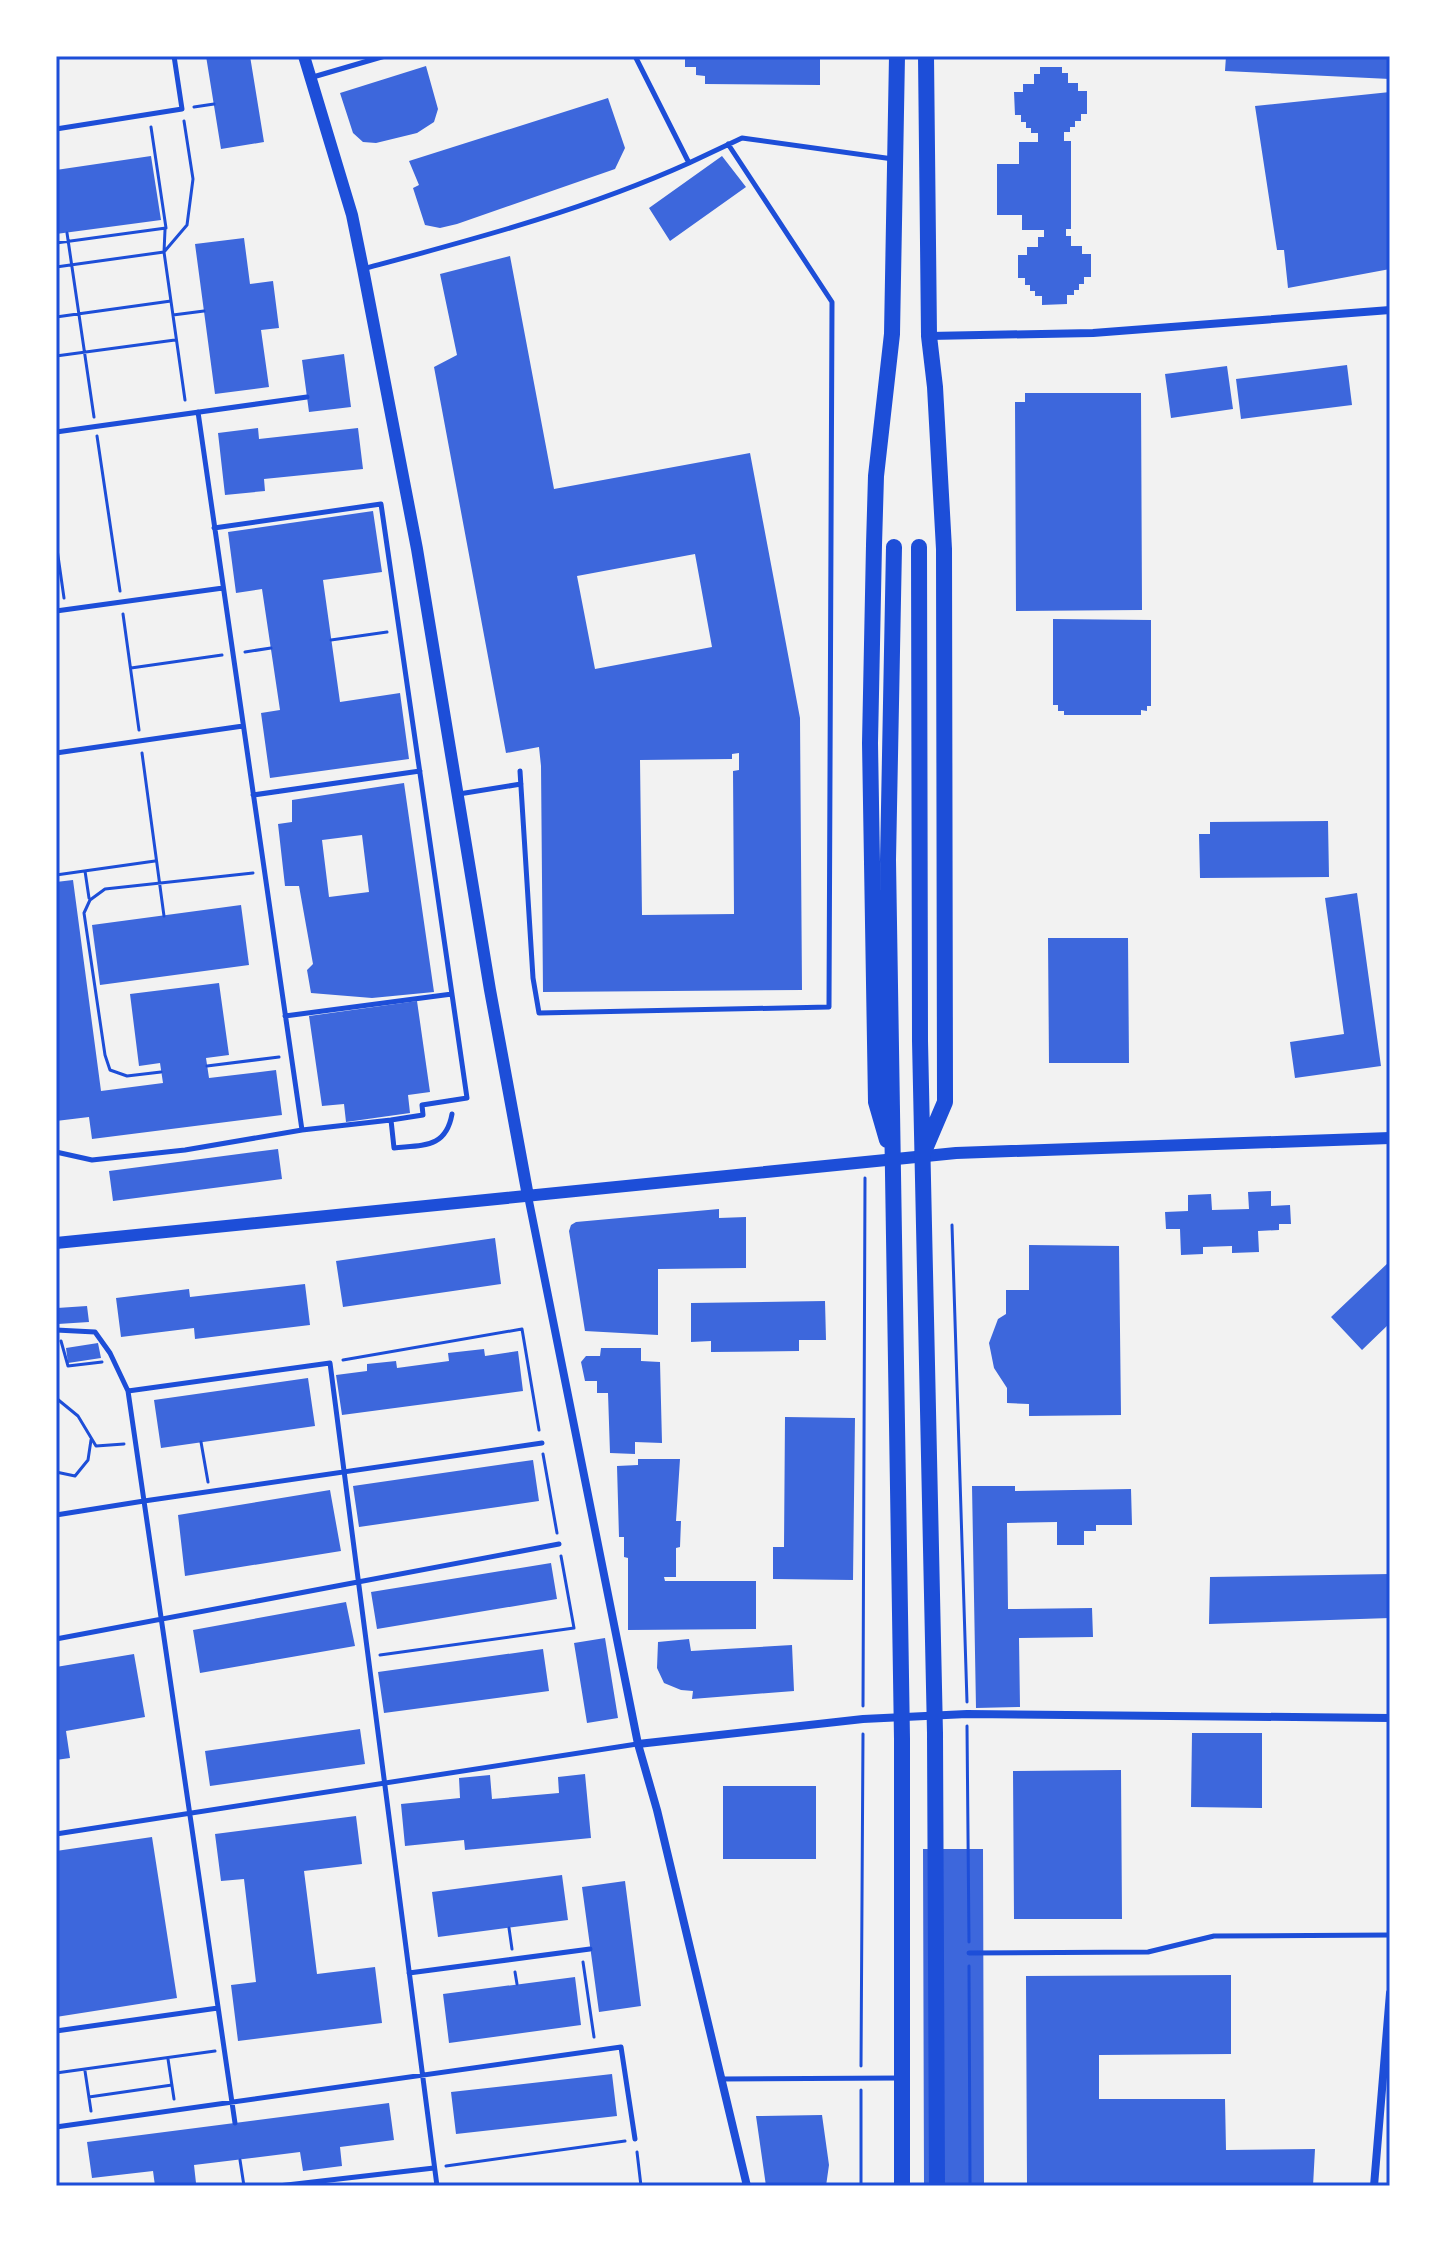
<svg xmlns="http://www.w3.org/2000/svg" width="1446" height="2242" viewBox="0 0 1446 2242" font-family="Signika,sans-serif">
<rect width="100%" height="100%" fill="#f2f2f2"/>
<path fill="#3d67dc" fill-rule="evenodd" d="M206,56H250L264,142L221,149Z
M685,56H820V85L705,84V76L696,75V67H685Z
M1226,56H1390V79L1225,71Z
M426,66L438,109L434,122L417,133L376,143L363,142L353,133L340,93Z
M1040,67H1062V73H1068V83H1078V91H1087V114H1081V121H1075V127H1070V132H1064V141H1071V229H1066V236H1071V246H1082V254H1091V277H1084V284H1079V290H1074V295H1067V304L1042,305V296H1035V291H1030V285H1025V278H1018V255H1027V247H1038V237H1044V230H1022V215H997V164H1019V142H1038V133H1031V128H1026V122H1021V115H1015L1014,92H1023V84H1034V74H1040Z
M1390,92V269L1288,288L1284,250H1277L1255,106Z
M608,98L625,148L615,169L457,224L440,228L425,225L413,188L419,185L409,161Z
M151,156L161,220L56,234V170Z
M722,156L746,187L670,241L649,208Z
M244,238L250,284L273,281L279,328L261,330L269,387L215,394L195,244Z
M510,256L554,489L750,453L800,718L802,990L543,992L541,766L539,747L506,753L434,367L457,355L440,274ZM695,554L712,647L595,669L577,576ZM739,753V770L733,771L734,914L642,915L640,760L732,759V754Z
M344,354L351,407L309,412L302,360Z
M1347,365L1352,405L1241,419L1236,379Z
M1227,366L1233,409L1171,418L1165,374Z
M1025,393H1141L1142,610L1016,611L1015,402H1025Z
M258,428L259,439L358,428L363,469L264,479L265,491L225,495L218,433Z
M373,511L382,572L323,580L340,702L400,693L409,759L270,778L261,713L280,710L262,589L236,593L228,532Z
M1053,619L1151,620V706H1147V711L1141,710V715H1064V711H1058V705H1053Z
M404,783L434,992L372,998L311,993L307,970L313,964L299,886H285L278,824L292,822V800ZM362,835L369,892L329,897L322,840Z
M1328,821L1329,877L1200,878L1199,834H1210V822Z
M73,880L101,1091L163,1083L160,1063L139,1066L130,994L219,983L229,1055L206,1058L209,1078L276,1070L282,1115L92,1139L89,1117L56,1121V882Z
M1357,893L1381,1066L1295,1078L1290,1042L1344,1034L1325,898Z
M241,905L249,965L100,985L92,925Z
M1048,938H1128L1129,1063H1049Z
M417,1001L430,1092L408,1095L410,1113L346,1122L344,1104L322,1106L309,1016Z
M278,1149L282,1179L113,1201L109,1171Z
M1271,1191V1206L1290,1205L1291,1224H1279V1230L1258,1231L1259,1252L1232,1253V1246L1203,1247V1254L1181,1255L1180,1229H1166L1165,1212L1188,1211V1195L1211,1194L1212,1210L1249,1209L1248,1192Z
M719,1209V1218L746,1217V1268L658,1269V1335L585,1331L569,1231L571,1225L576,1222Z
M495,1238L501,1284L343,1307L336,1261Z
M1029,1245L1119,1246L1121,1415L1029,1416V1404L1007,1403V1388L994,1368L989,1343L998,1319L1006,1314V1290H1029Z
M1390,1261V1323L1362,1350L1331,1317Z
M305,1284L310,1325L195,1339L194,1328L121,1337L116,1298L189,1289L190,1297Z
M825,1301L826,1340H799V1351L711,1352V1341L691,1342V1303Z
M87,1306L89,1322L58,1324L57,1308Z
M98,1343L101,1358L68,1363L66,1348Z
M601,1348H641V1361L660,1362L662,1443L635,1442V1454L610,1453L608,1393H597V1381H585L581,1362L586,1356H600Z
M484,1349L485,1356L518,1351L523,1391L342,1415L336,1375L367,1371V1364L396,1361L397,1368L449,1361L448,1353Z
M308,1378L315,1426L161,1448L154,1400Z
M785,1417L855,1418L853,1580L773,1579V1547H784Z
M638,1459H680L676,1521H681L680,1547L676,1548V1577H664L665,1581H756V1629L628,1630V1558L624,1557V1537H619L617,1466L638,1465Z
M533,1460L539,1501L359,1527L353,1486Z
M972,1486H1015V1491L1131,1489L1132,1525H1096V1531H1084V1545H1057V1522L1007,1523L1008,1609L1092,1608L1093,1637L1019,1638L1020,1707L976,1708Z
M330,1490L341,1551L185,1576L178,1515Z
M551,1563L557,1599L377,1629L371,1592Z
M1390,1574V1618L1209,1624L1210,1577Z
M346,1602L355,1646L200,1673L193,1630Z
M605,1638L618,1718L587,1723L574,1643Z
M689,1639L691,1651L792,1645L794,1691L692,1699L693,1691L681,1690L664,1683L657,1668L658,1642Z
M543,1649L549,1691L384,1713L378,1672Z
M134,1654L145,1717L66,1731L70,1758L56,1760V1667Z
M360,1729L365,1764L210,1786L205,1751Z
M1192,1733H1262V1808L1191,1807Z
M1121,1770L1122,1919H1014L1013,1771Z
M585,1774L591,1838L465,1850L464,1840L405,1846L401,1804L460,1798L459,1778L490,1775L492,1799L559,1793L558,1777Z
M723,1786H816V1859H723Z
M356,1816L362,1864L304,1871L317,1974L375,1967L382,2023L238,2041L231,1985L256,1982L244,1879L221,1881L215,1834Z
M152,1837L177,1998L56,2017V1851Z
M923,1849H983L984,2186H924Z
M562,1875L568,1920L438,1937L432,1892Z
M625,1881L641,2006L599,2012L582,1887Z
M1231,1975V2054L1099,2055V2099H1225L1226,2150L1315,2149L1313,2186H1027L1026,1976Z
M575,1977L581,2025L449,2043L443,1994Z
M612,2074L617,2116L456,2134L451,2092Z
M389,2103L394,2140L340,2147L342,2166L303,2171L300,2152L194,2165L196,2183L155,2186L153,2171L92,2178L87,2142Z
M822,2115L829,2165L826,2186H766L756,2116Z"/>
<g fill="none" stroke-linecap="round" stroke-linejoin="round">
<path stroke="#1d4ed8" stroke-width="3" d="M194,107L214,104
M165,230L164,252L185,400
M67,233L94,417
M56,243L166,228L151,127
M56,267L164,252L187,225L193,179L184,121
M173,315L204,311
M56,317L171,301
M56,356L175,340
M97,436L120,591
M56,542L64,598
M123,614L139,730
M331,640L387,632
M245,652L271,648
M131,668L222,655
M142,753L164,916
M85,871L89,898
M56,875L155,861
M207,1066L279,1057
M161,1072L127,1076L110,1070L105,1055L84,913L90,900L105,889L253,873
M952,1225L967,1702
M61,1341L68,1366L102,1362
M343,1360L522,1329L539,1430
M56,1398L78,1416L96,1446L124,1444
M201,1442L208,1482
M543,1454L557,1533
M56,1472L75,1476L88,1460L91,1440
M380,1655L574,1628L561,1556
M863,1706L865,1178
M967,1726L969,1942
M509,1928L512,1949
M583,1962L594,2037
M969,1966L970,2186
M515,1972L517,1984
M168,2059L174,2099
M861,2066L863,1734
M85,2071L91,2111
M56,2073L215,2051
M89,2097L172,2085
M637,2152L641,2186
M240,2160L244,2186
M446,2166L625,2141
M861,2186V2090"/>
<path stroke="#1d4ed8" stroke-width="5" d="M618,56H619
M635,56L689,163L742,138L893,159
M313,77L385,56
M56,129L182,109L174,56
M363,269C474,239 585,210 689,163
M198,412L302,1130
M56,432L307,397
M214,528L381,504L467,1098L422,1105L423,1115L391,1120
M56,611L223,588
M56,753L243,726
M520,771L533,978L539,1013L829,1007L832,302L728,144
M459,794L521,784
M253,795L420,771
M285,1016L452,994
M56,1152L92,1160L185,1150L302,1130L391,1120L394,1148C424,1145 446,1148 452,1114
M56,1330L95,1332L110,1353L128,1391L144,1501L542,1443
M128,1391L330,1363L437,2186
M56,1515L144,1501L235,2123
M56,1639L559,1544
M56,1834L637,1744
M969,1953L1148,1952L1214,1936L1390,1935
M409,1973L590,1949
M56,2031L218,2008
M722,2079L900,2078
M56,2127L621,2047L635,2139
M278,2186L434,2168"/>
<path stroke="#1d4ed8" stroke-width="8" d="M929,336L1093,333L1390,310
M528,1196L638,1744L657,1810L747,2186
M638,1744L863,1719L967,1714L1390,1718
M1374,2186L1390,1993"/>
<path stroke="#1d4ed8" stroke-width="12" d="M304,56L352,215L363,269L417,549L490,990L528,1196
M56,1243L956,1153L1390,1138"/>
<path stroke="#1d4ed8" stroke-width="16" d="M894,547L888,860L902,1739V2186
M919,547L920,1041L935,1733L937,2186
M887,1140L876,1102L870,743L874,545L876,476L892,334L897,56
M925,1149L945,1102L944,549L935,387L929,336L926,56"/>
</g>
<rect width="1446" height="2242" fill="none" stroke="#ffffff" stroke-width="116"/>
<rect x="58" y="58" width="1330" height="2126" fill="none" stroke="#1d4ed8" stroke-width="3"/>
</svg>
